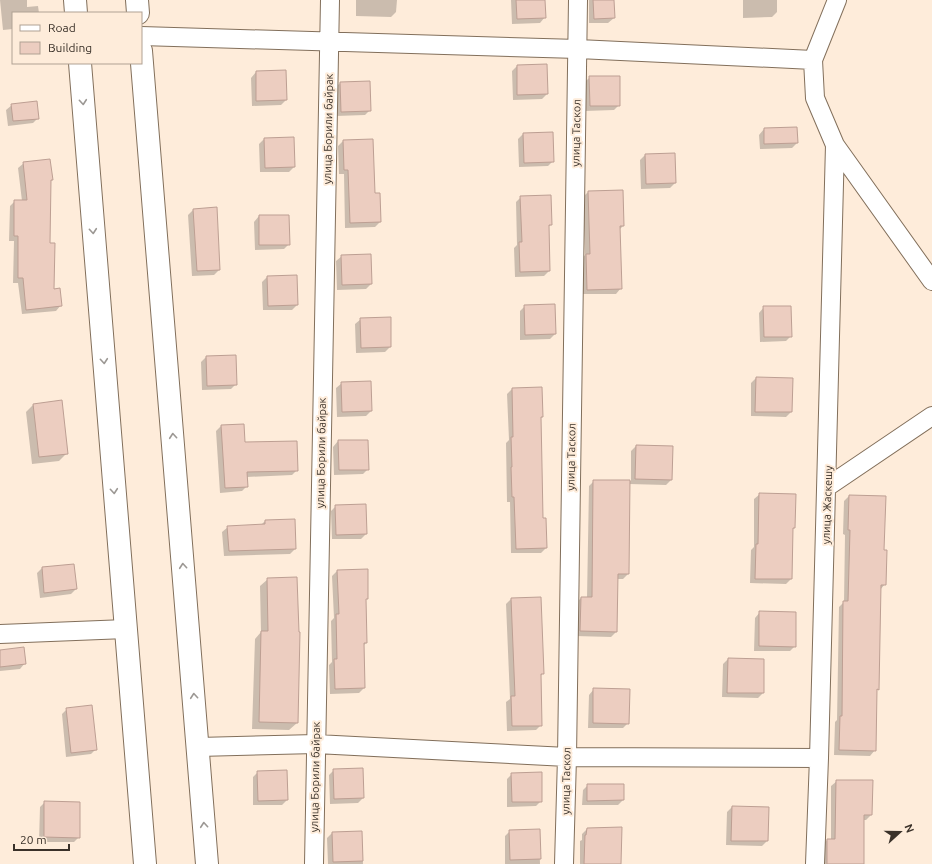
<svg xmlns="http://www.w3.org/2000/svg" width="932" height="864" viewBox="0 0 932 864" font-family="Ubuntu,sans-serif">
<rect width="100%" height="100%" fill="#feecda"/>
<path fill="#0003" d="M0,0H27V7L38,6L39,13H13V29L3,30Z
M356,0H397L396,12L391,17L356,16Z
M511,0H544L545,17L540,23L512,24Z
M589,0H613L614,18L608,23H589Z
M743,0H777V12L772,17L743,18Z
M546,65L547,94L542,99L513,100L512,71L517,66Z
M285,71L286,100L281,105L252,106L251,78L256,72Z
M590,77L619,105L614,110L585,111L584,83Z
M340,83L370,110L365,115L336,116L335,88Z
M12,105L38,118L33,123L8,126L6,110Z
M764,129L797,143L792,148L760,149L759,135Z
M523,134L553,161L548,166L519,167L518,139Z
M264,139L294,167L289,172H260L259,144Z
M343,141L374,194L380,222L375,227L345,228L344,174H339L338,146Z
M645,155L675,183L670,188L641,189L640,160Z
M24,163L52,180L50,182L49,244L53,290L61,305L56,311L22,314L18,283H13L14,241H9L10,206L15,201H22L18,168Z
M588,192L623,226L619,230L621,288L616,294H582L581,260L585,255L583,197Z
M521,197L551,225L548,227L549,271L544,276L515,277L514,248L517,245L516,202Z
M193,210L219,270L214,275L192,276L188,215Z
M259,216L289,244L284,249L255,250L254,222Z
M342,256L371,284L366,289L337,290L336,261Z
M267,277L297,305L292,310H263L262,282Z
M525,306L555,334L550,339L520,340V311Z
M764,307L791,336L786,341L760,342L759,313Z
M361,319L390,347L385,352L356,353L355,324Z
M206,357L236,384L231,389L202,390L201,362Z
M756,378L791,412L786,417L751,416V383Z
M342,383L371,411L366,416L337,417L336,388Z
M512,389L542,417L540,419L542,519L546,548L541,553H511L510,502H507L506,443L509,440L507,394Z
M34,404L67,453L59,461L32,464L26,412Z
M221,426L244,443L297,470L292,475L247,477V486L242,491L220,493L216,431Z
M338,441H367L368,469L363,474L334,475L333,447Z
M636,446L672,447L671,480L666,485L629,484L628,574L623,579H617L616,632L611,637L575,636L576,603L581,598H587L589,486L594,481H631V451Z
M760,494L794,528L792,530L791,579L786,584L750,583L751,550L754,547V499Z
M849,496L885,497L883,551L885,584L880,590L878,689L876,691L875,750L870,756L834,755L835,722L837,720L839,607L844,602L845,535L843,534L844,501Z
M336,506L366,534L361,539H332L331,511Z
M294,520L295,549L290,554L224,556L222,532L228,527L261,525L265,521Z
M42,568L76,589L71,594L40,598L37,573Z
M337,571L367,598L365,601L366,643L363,646L364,688L359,693L330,694L329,665L332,662L331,621L334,618L332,576Z
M268,579L297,723L289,730L252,729L255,639L261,632L260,586Z
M511,599L543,673L540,677L541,725L536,730L507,731L506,702L510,699L506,604Z
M760,612L795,646L790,651H754L755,618Z
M0,651L25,663L20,669L0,671Z
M728,659L763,693L758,698L722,697L723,664Z
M594,689L628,723L623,728H588L589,695Z
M67,709L96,749L91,754L66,757L62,714Z
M334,770L363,798L358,803L330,804L329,775Z
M258,772L287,800L282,805H253V777Z
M512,774L541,801L536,806L507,807V779Z
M837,781L871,815L866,820H863V864H822V845L827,840H831V786Z
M588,785L623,800L618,805H582L583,790Z
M45,802L79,837L74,842H39L40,807Z
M732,807L767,841L762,846L726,845L727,812Z
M587,829L620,864H580V841L582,840V834Z
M539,830L540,864H505V836L510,831Z
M361,832L363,864H328L327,838L332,833Z"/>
<path fill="#eccdc0" stroke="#bd9f93" d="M516,0H545L546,18L517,19Z
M593,0H614L615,18L594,19Z
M547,64L548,94L517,95V65Z
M286,70L287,100L256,101V71Z
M589,76H620V106H590Z
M370,81L371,111L341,112L340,82Z
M37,101L39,119L13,121L11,104Z
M797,127L798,143L764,144V128Z
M553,132L554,162L524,163L523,133Z
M294,137L295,167L265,168L264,138Z
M373,139L375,193H380L381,222L350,223L348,170H344L343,140Z
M675,153L676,183L646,184L645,154Z
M50,159L53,180H51L50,243H55L54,289L60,288L62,306L26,310L23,278H18V236H14V200H27L23,162Z
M623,190L624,226H620L622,289L587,290L586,254H590L588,191Z
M551,195L552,225H549L550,271L520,272L519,242H522L520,196Z
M217,207L220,270L197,271L193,209Z
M259,215H289L290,245H259Z
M371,254L372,284L342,285L341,255Z
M297,275L298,305L268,306L267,276Z
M555,304L556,334L525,335L524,305Z
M763,306H791L792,337H764Z
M391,317V347L361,348L360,318Z
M236,355L237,385L207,386L206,356Z
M756,377L793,378L792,412H755Z
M371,381L372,411L342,412L341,382Z
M542,387L543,417H541L542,466L543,518H546L547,548L516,549L514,497H512L511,467H512L511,437H513L512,388Z
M62,400L68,454L39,457L33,404Z
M244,424L245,442L297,441L298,471L247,472L248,487L225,488L221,425Z
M338,440H368L369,470H339Z
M636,445L673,446L672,480L635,479Z
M593,480H630L629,574H618L617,632L580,631L581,597H592Z
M759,493L796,494L795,528H793L792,579H755L756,544H758Z
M849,495L886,496L884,550H887L886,585H881L879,690L877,689L876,751L839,750L840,716H842L843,601H848L850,530H848Z
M366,504L367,534L336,535L335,505Z
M295,519L296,549L229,551L227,526L265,524V520Z
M74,564L77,589L44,593L42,567Z
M368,569V599H366L367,643H364L365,688L335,689L334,659H337L336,614H339L337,570Z
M297,577L299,632H300L298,723L259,722L261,631H268L267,578Z
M541,597L544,674H541L542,726H512L511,696H515L511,598Z
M759,611L796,612V647L759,646Z
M24,647L26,664L0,667V650Z
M728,658L764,659V693H727Z
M593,688L630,689L629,724L593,723Z
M92,705L97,750L71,753L66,708Z
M363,768L364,798L334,799L333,769Z
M287,770L288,800L258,801L257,771Z
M542,772V802H512L511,773Z
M836,780H873L872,815H864V864H827V839H835Z
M587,784H624V800L587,801Z
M44,801L80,802V838L44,837Z
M732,806L769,807L768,841H731Z
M622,827L621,864H584L585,835H586L587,828Z
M540,829L541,859L510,860L509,830Z
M362,831L363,861L333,862L332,832Z"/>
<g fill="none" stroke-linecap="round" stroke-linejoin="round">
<g stroke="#826f5b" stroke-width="20">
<path id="minor" d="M837,0L813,60L815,98L835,145L932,281
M141,36L578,49L813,60
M827,487L932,416
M0,634L126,629
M198,747L316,744L567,757L819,758
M314,864L330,0
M564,864L567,757L578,0
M815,864L819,758L835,145"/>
</g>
<g stroke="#826f5b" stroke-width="24">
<path id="major" d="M75,0L76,13
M137,0L138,13
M141,51L207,864
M80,63L145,864"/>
</g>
<use href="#minor" stroke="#fff" stroke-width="18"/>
<use href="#major" stroke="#fff" stroke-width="22"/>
</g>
<defs><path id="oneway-chevron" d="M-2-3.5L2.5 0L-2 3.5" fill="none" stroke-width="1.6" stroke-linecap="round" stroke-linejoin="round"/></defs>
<g stroke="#9c9894">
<use href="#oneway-chevron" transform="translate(83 102) rotate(85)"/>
<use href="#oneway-chevron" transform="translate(93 231) rotate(85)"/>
<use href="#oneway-chevron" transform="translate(104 361) rotate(85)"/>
<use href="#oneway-chevron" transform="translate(173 436) rotate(-95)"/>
<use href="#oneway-chevron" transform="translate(114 491) rotate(85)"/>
<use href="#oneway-chevron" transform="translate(183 566) rotate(-95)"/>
<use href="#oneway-chevron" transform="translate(194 696) rotate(-95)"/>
<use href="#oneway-chevron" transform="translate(204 825) rotate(-95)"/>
</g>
<g text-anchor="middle" stroke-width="4" stroke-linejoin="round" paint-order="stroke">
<g font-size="11" fill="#3a3129" stroke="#feecda">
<text transform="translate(328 129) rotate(-89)" y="4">улица Борили байрак</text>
<text transform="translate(576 133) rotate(-89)" y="4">улица Таскол</text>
<text transform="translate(321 453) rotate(-89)" y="4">улица Борили байрак</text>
<text transform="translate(571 457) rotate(-89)" y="4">улица Таскол</text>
<text transform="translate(827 505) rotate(-88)" y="4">улица Жаскешу</text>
<text transform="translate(315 777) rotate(-89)" y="4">улица Борили байрак</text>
<text transform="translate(566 781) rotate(-89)" y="4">улица Таскол</text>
</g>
</g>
<rect x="12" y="12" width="130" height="52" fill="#feecda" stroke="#b0a193"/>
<rect x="20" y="25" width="20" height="6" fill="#ffffff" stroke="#b0a193"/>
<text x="48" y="32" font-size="12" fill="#3a3129">Road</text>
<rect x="20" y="42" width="20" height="12" fill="#eccdc0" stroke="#b0a193"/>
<text x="48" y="52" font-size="12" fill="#3a3129">Building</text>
<g transform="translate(900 832) rotate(69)" stroke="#feecda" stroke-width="3" paint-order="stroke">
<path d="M0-3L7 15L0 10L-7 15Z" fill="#3a3129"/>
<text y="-6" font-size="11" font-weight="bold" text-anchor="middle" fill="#3a3129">N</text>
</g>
<path d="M14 844v6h55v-6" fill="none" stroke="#3a3129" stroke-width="2"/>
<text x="20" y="844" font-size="12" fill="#3a3129" stroke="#feecda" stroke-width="3" paint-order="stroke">20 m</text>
</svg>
